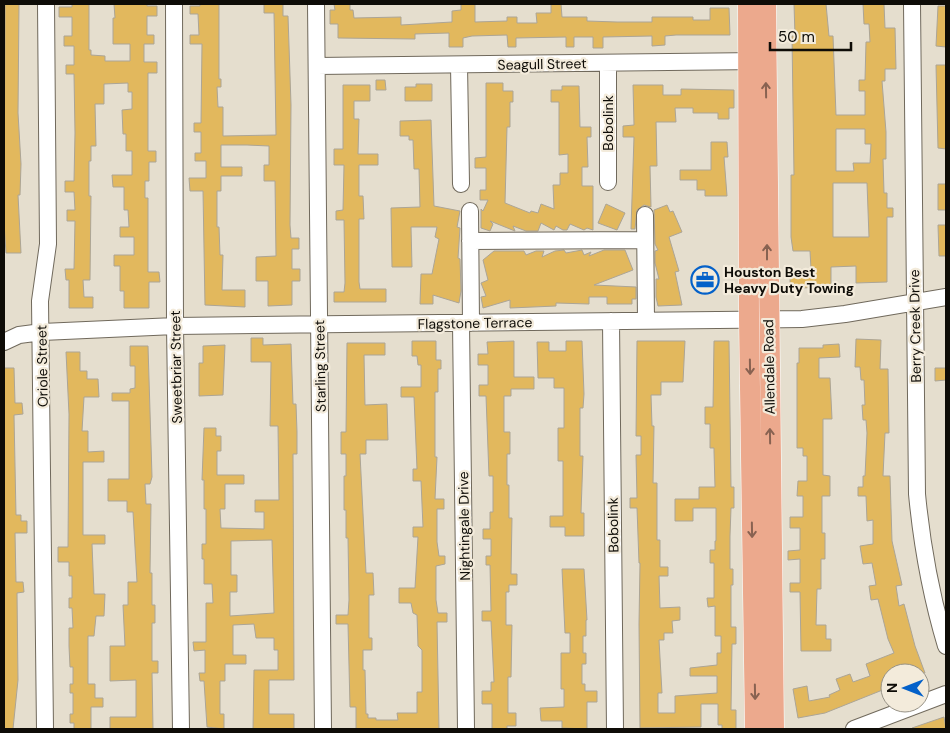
<svg xmlns="http://www.w3.org/2000/svg" width="950" height="733" viewBox="0 0 950 733" font-family="'DM Sans',sans-serif">
<rect width="100%" height="100%" fill="#e5dece"/>
<path fill="#e2b85d" stroke="#aca596" fill-rule="evenodd" d="M5,4H19L18,113L21,164L20,195H18L21,253H6L4,223Z
M72,4H89V50H91V55L105,56V61H130V44H113V18H115L114,4H147V6H157V16H147V35H154V44H144V62H157V73H148V151H156V162H149V181H145V198H148V272H159L160,282H149V308H124V291H120V266H114V255H134V237H120V227H129L128,210H124V187H113L112,175H132V151H126V134H123L122,110L132,109V92H128V83L104,84V104H95L96,146H91V161H89V196H91L90,280H83L84,297H93V308H69V280H66L65,269H74L75,221H67V210H75L74,192H65V181H74L75,133L74,74H66V65H74V46H64V36H72V17H59V7H72Z
M200,4H219V79H221V87H217L218,107H223V136L276,135L274,13H264V4H283V16H288L291,105L290,225L291,238H299V249H292V269H300V281H292V305L268,306V281H256V257L276,256L275,181H264V165H269V146L247,145H221V167H242V176H221V191H217V227H219L220,255H223L222,290H245V307L205,305L203,191H190L189,178H206V161H195V153H201V132H194V123H201L202,44H190V35H199L198,14H190V6H200Z
M334,4H350V10H353L354,18L401,17V25L452,22V11L461,10V4H475V22L507,21V17H517V23H537L536,13H551V4H561L562,17H587V21L617,22H652V17H693V20H710V8H729L730,35H676L665,36V45L652,46V36L603,37V48H593V37H574V47H566V37L516,38V47H508L507,35L472,36L463,38V47H449V33L415,34V39L338,38V24H330V10H335Z
M794,4H826L829,36H833L836,115H865V91H859V80H865L866,42H870L869,24H864L863,4H884L885,28H895L896,69H885V81H882L886,132V159H883L884,193H887V208H893V217H887V282L856,283V266L831,267V286L790,289V270L811,269L810,251H793L791,237V175H794L792,36H795ZM836,129H865V144H871L870,163H853L854,171H836ZM833,183H867L869,237H833Z
M938,6H946V47L936,46Z
M936,65H946V149L938,148Z
M376,80H385L386,90H376Z
M486,83H503V91H513V102H510V127H507L505,203L530,213L531,211L538,213L541,204L554,209L553,185H560V173H568V154L559,155V102H551V90H562V86H579L580,127H591V137H587L588,167H582V186H593V230L587,228L584,230L570,224L567,230H563L556,226L554,230L541,223L538,231H526L513,226L515,231L490,221L493,224L490,231L481,228V209L483,211L488,200H480V190H486V168H475V158L486,157Z
M416,84H432V101H405V87H416Z
M343,85H370V101H354V119H359L358,154H378V165H359V196H363L364,219H359V282L360,289H386V302H334V292H344L345,283L344,220H336V211L343,210L344,165H334V149H343Z
M633,85H663V95H681V89L734,90V108H729V119H718V113H693V108H675L676,122H656L657,166H650L651,207L644,205L637,210L635,229H631L634,137H623V126L634,125Z
M431,120L434,206L460,211L457,227L460,228L458,258L460,259L461,291L459,303L433,295V304H420L421,274H432L439,239L435,237L437,227H411L412,267H392L391,208L420,207L419,169H414L413,140H409V136H400V121Z
M711,142H727L728,157H724L727,196H705V190H697V180H680V170H711Z
M938,184H946V210H938Z
M606,204L625,213L617,230L598,223Z
M667,205L670,212L673,211L682,232L669,237L679,271L675,272L682,305L658,306L656,297V279H659L655,263V251L658,250L655,244L654,210Z
M938,225H946V256H939Z
M564,250L566,253L582,250L584,255L591,252L589,256L604,250H625L633,270L594,285L636,287V299H632V304H607V297H589V304L556,303V306L510,308V300L483,308L481,297L486,296L481,283L488,280L483,260L494,251H524L526,255L536,251H544L542,257L555,251Z
M697,273H717V287L697,288Z
M251,338H263V345L291,344L293,404H296L297,432V454H293L294,680H269V714H294V729H253L254,670H278V650H274V638H256L254,624L233,625V655H246V664H225V681H220V714H224V729L207,727L204,681H200L199,673H205V650L194,651L193,642H206V603H213L212,584H204V559H202V544H206V509H204V480H202L204,428H216V436H221V451H217V475H244V484H225V509H220L221,528L264,529V512H255V500H279L278,426H270L271,362H251ZM272,540L274,613L230,616V592H237V575H231V541Z
M856,339L881,340L880,369H888L889,433H885L883,476H890L892,541L902,585L896,586L899,606L904,604L915,646L925,673H890V687L825,713L798,718L793,689L807,686L809,701L830,697L829,695L840,690L836,679L850,674L853,682L870,676L866,664L894,653L888,639L878,599L871,600L869,586L876,585L872,563L863,564L860,546L873,544V520L867,521L866,496H858V487H863V476H865L867,433L866,420H863L862,405H865L864,380H861L860,367H855Z
M412,341H436V360H441V369H438V392H435V457H437L435,499H444V509H437V542L439,556H445V564L436,566V600L438,613H447V622H437L439,729H356V707H350L348,624H336V615H348L349,600L348,538H346V510H344V476H346V454H341V432H346L347,343H385V355H364L365,405L387,404L388,440H366V454H360L366,573H373L374,595H369V638H372V650H363V670H365L366,714H368V718H376V720H398L397,713H417V692H422V650L418,646L417,615L413,613L411,603H399V588H415L418,537H413V527H423L421,481H413V469H417L414,397H401V387H421V365H418L417,356H412Z
M514,341V377H534V389H511V396H504V432H510V454H507V485H509V518H512L511,574H517V585H509V592H506V625H512L511,677H508V713H516V726H507V729H492V704H482V691H491V682H494L491,621H482V611H491L490,565H486V556H491V539H483V529H490V512H493V476H489L486,396H479V385H488V365H478V354H488L487,342Z
M566,341H582L584,394L583,408H580V456H583L581,513H584V536H565V527H550V516H563V461H558V428H564V388H554V378H538L537,342H549V351H566Z
M637,341H685L683,382H661V395H651L652,426H654L653,483H657V540H660V567H668V576H659L660,608L680,607V620L672,621L673,633H664V640H659L662,693H658V713H675V696L717,693V676H690V668L717,665V653H721V636H715V606L708,607L707,598H714V563H710V550H715V541H716V508H693V521H675V499H699V487H715L714,451V448H710V424H705V407H713L714,341H729L731,487H734V508H731L730,536V569H733V585H731V627H736V644H732L731,710H736V729H722V725H718V704H701V727L640,728L639,624L640,563H639L637,508H630V498H637L636,455H641V436H636Z
M839,344L840,357L819,358V378H830L832,419H823V475L830,476V496H822V533H825V559H821V589H817L816,625H826V639H831V651H801L800,592H790V583H800V559L788,560V551L800,550V528H790V517H803V496H797L798,481H807V456H803V448H797V363H799V348H823V345Z
M225,345L223,395L199,396V363H203V346Z
M130,346H148L152,477L150,484H145L146,504H151L150,573H152V605H155V623H152V661H158V673H152L153,729H110V717H136V680L110,681V646H125L123,605H128V582H137L133,512H127V501H108V479H129V401H112V393H130V389L135,388V366H130Z
M66,352H80V371H87V379H98L99,397H84L82,431H88V452L104,451V462H83V535H105V544H92L94,594H105L104,616H96L94,636H88V684H95V698H103V707H91V729H74V723H70V714H73V693H70V684H73V667H70L69,646V628H73L72,608H69V598H72V576H69V562H58V547H68L69,414Z
M4,368H14L15,403H22L23,414L14,415L16,515H21V521H27V533H15L16,582H23L24,592L17,593L18,680L13,729H4Z
M935,368H946V380L935,381Z
M562,569H584L587,620H586V636H583V653H586V664H582V684H585V691H597V702H587V729L562,728V721H541L540,708L564,707V689H561V653H570V633H565Z
M944,717L946,729H912V728Z"/>
<g fill="none" stroke-linecap="round" stroke-linejoin="round">
<g stroke="#70695c" stroke-width="18">
<path id="minor" d="M174,4L175,326L181,729
M316,4L323,729
M912,4L917,494C922,546 931,596 946,646
M459,65L461,184
M317,66L760,61
M608,182V64
M470,211L471,323
M645,215L646,321
M470,241L645,240
M611,321L615,729
M461,323L466,729
M4,342L19,335L42,332L175,326L802,319L845,314L946,297
M45,729L40,301L48,244L46,4
M854,729L946,694"/>
</g>
<g stroke="#fff" stroke-width="21">
<path id="major" d="M748,4L749,319L755,729
M766,4L774,729"/>
</g>
<use href="#minor" stroke="#fff" stroke-width="16"/>
<use href="#major" stroke="#eca98d" stroke-width="20"/>
</g>
<defs><path id="oneway-shaft" d="M-6 0H5M1.5-3L5.5 0L1.5 3" fill="none" stroke-width="1.6" stroke-linecap="round" stroke-linejoin="round" transform="scale(1.25)"/></defs>
<g stroke="#886251">
<use href="#oneway-shaft" transform="translate(766 90) rotate(-91)"/>
<use href="#oneway-shaft" transform="translate(767 252) rotate(-90)"/>
<use href="#oneway-shaft" transform="translate(750 367) rotate(89)"/>
<use href="#oneway-shaft" transform="translate(770 436) rotate(-91)"/>
<use href="#oneway-shaft" transform="translate(752 530) rotate(89)"/>
<use href="#oneway-shaft" transform="translate(755 692) rotate(89)"/>
</g>
<defs>
<g id="office-ring" transform="scale(1.4375)"><circle r="9.5" fill="#f3ebdb" stroke="#0461c9" stroke-width="1.5"/><path d="M-6-3h4V-5.5h4V-3h4V5H-6ZM-1-4.5V-3h2v-1.5ZM-6 0V1H6V0Z" fill="#0461c9"/></g>
</defs>
<g fill-rule="evenodd">
<use href="#office-ring" x="705" y="280"/>
</g>
<g text-anchor="middle" stroke-width="4.5" stroke-linejoin="round" paint-order="stroke">
<g font-size="14" fill="#0e0c07" stroke="#f3ebdb">
<text transform="translate(542 64) rotate(-1)" y="5">Seagull Street</text>
<text transform="translate(608 123) rotate(-90)" y="5">Bobolink</text>
<text transform="translate(475 323) rotate(-1)" y="5">Flagstone Terrace</text>
<text transform="translate(915 326) rotate(-91)" y="5">Berry Creek Drive</text>
<text transform="translate(42 366) rotate(-91)" y="5">Oriole Street</text>
<text transform="translate(320 366) rotate(-91)" y="5">Starling Street</text>
<text transform="translate(176 367) rotate(-91)" y="5">Sweetbriar Street</text>
<text transform="translate(769 367) rotate(-91)" y="5">Allendale Road</text>
<text transform="translate(613 525) rotate(-91)" y="5">Bobolink</text>
<text transform="translate(464 526) rotate(-91)" y="5">Nightingale Drive</text>
</g>
<g font-size="14" font-weight="bold" fill="#0e0c07" stroke="#f3ebdb" text-anchor="start">
<text x="724" y="277">Houston Best<tspan x="724" dy="16">Heavy Duty Towing</tspan></text>
</g>
</g>
<rect width="950" height="733" fill="none" stroke="#0e0c07" stroke-width="10"/>
<g transform="translate(905 688) rotate(270)"><circle r="24" fill="#f3ebdb" stroke="#979286"/>
<path d="M0-4L9 19L0 12L-9 19Z" fill="#0461c9"/>
<text y="-8" font-size="14" font-weight="bold" text-anchor="middle" fill="#0e0c07">N</text>
</g>
<path d="M770 42v8h81v-8" fill="none" stroke="#0e0c07" stroke-width="2.5"/>
<text x="778" y="42" font-size="15" fill="#0e0c07" stroke="#f3ebdb" stroke-width="4" paint-order="stroke">50 m</text>
</svg>
